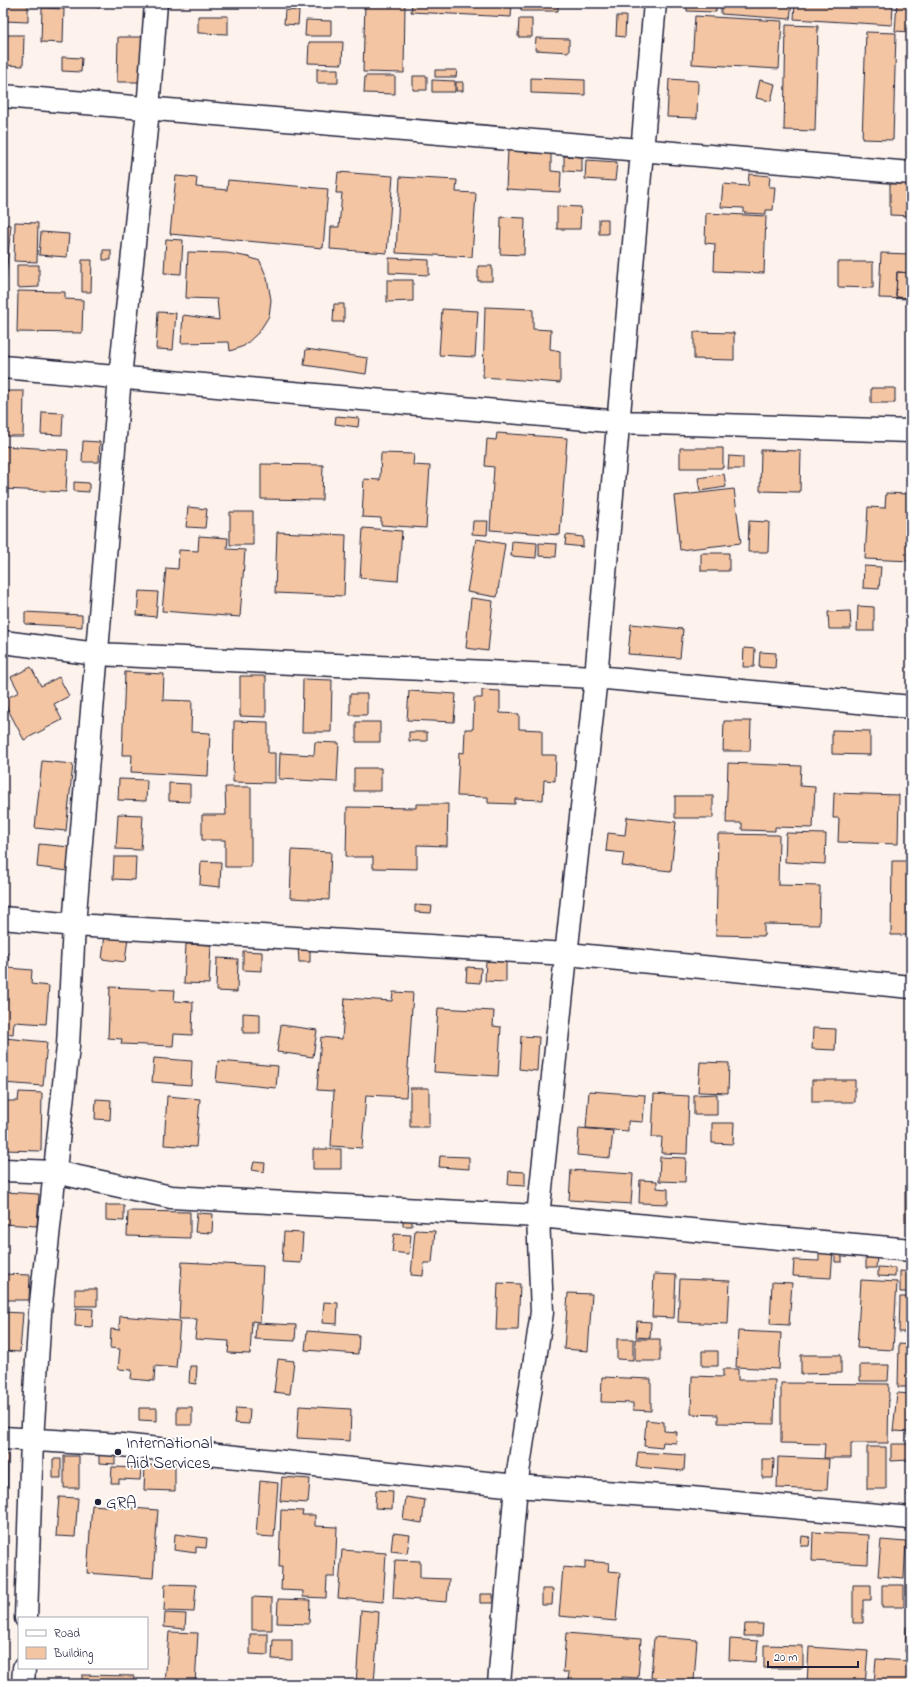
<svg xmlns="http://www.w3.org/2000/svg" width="914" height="1687" viewBox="0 0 914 1687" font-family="'Indie Flower',sans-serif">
<rect width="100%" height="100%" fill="#fdf3ec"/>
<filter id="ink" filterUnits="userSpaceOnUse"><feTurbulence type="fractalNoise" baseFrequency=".025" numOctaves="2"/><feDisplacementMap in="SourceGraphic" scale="8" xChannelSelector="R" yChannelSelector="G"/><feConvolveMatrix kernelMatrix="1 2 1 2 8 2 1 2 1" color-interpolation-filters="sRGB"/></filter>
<g filter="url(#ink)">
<path fill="#f3c5a2" stroke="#22223b" d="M3,3H28V22L3,21Z
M81,3H100L99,8Z
M237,3H281V4H237Z
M365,3H405L404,73L363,72Z
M412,3H512L511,17L411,12Z
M521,3H558V11H521Z
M687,3H716V12L687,11Z
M721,3H792L790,19L721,14Z
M795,3H893L892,25L794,19Z
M897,3H911V32L895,31Z
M42,8L64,9L63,43L41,42Z
M285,10L299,11L298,25L284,24Z
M198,16H228V34L198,33Z
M617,16H626L625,37L616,36Z
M695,16L782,21L779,69L692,64Z
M519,19H532V37H518Z
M306,20L331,21V36H305Z
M786,25L818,26L815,131L784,130Z
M866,32L896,33L893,140L862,139Z
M7,35H24L23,66L5,65Z
M118,37H142L141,82H117Z
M536,38L569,39V52L535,50Z
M309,42H343L342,64L308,63Z
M62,57L82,58L81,72L62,71Z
M317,69H338V83H317Z
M435,70H457L456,77H435Z
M365,76H395V94L364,93Z
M413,76H427V90H413Z
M531,78L585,80V95L531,93Z
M669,79L698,81L697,118L667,117Z
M432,80L455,81V92H432Z
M760,80L775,84L771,101L756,98Z
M456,82H463V91H456Z
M508,150L551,152V171L561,172L560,192L506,189Z
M564,156L582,157V172L564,171Z
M586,160L617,162L615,181L585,179Z
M338,172L393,176L387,253L330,249L331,227H339L342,193H336Z
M749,174L770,176L769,187H775L773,210H766V214L744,213V208L721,207L723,184L748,186Z
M176,176L197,178L196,187L227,190L228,180L328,189L323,248L170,234Z
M400,177L457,180L456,192L476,193L472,257L396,253Z
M890,184H911V216L890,215Z
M557,206L581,207L580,229H557Z
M706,213L766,216L764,273L714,271L715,244L705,243Z
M501,217L525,218L524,255L500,254Z
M599,219H608V234H599Z
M15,222L38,223L37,262L14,261Z
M3,224L11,225L6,276H3Z
M41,232L69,234L67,257L39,255Z
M166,239L183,240L181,274L164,273Z
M103,250H111V260H103Z
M188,252L227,253L248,257L260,261L267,278L271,300L269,316L259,332L244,346L230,351L229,342L181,343L183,315L219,320L217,299L186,298Z
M881,253L911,254V273L897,272L896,297L911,299L879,298Z
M389,258L429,260V275L389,273Z
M82,260H92L91,292H82Z
M838,262H873V288L838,287Z
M17,265H39V287L17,288Z
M478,266H492V281H478Z
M897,272L911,273V298L896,297Z
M387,280H413V301L387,302Z
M18,291L65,292V299L83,300L82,333L17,332Z
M334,304H344V322H333Z
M485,307L533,309V329L551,330L550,349L560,351V383L483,377Z
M442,309L478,311L475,357L439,355Z
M158,312L176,313L173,350L156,349Z
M694,332L734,333V360L694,359Z
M306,349L368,358L366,374L304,365Z
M871,388H895V403H871Z
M3,391H24L23,436H3Z
M42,412L63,413L62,435L41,434Z
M336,416L359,418L358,427L335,424Z
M497,433L567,438L560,535L490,530L494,467L485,466L487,439L496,440Z
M83,441L100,442L99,462H82Z
M3,446L68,450L66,492L3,489Z
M680,448H723V468H680Z
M761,450L801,451L800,492L760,491Z
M381,453L414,454L413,465L430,466L426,528L381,525V518L362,517L364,479L380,480Z
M729,456L743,457V469H728Z
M261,464L323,465L322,500L261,499Z
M724,474L726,487L700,491L698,478Z
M74,482L89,483V492L74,491Z
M908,487H911V561L865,559L868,507L885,508L886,493L908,494Z
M734,489L741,543L680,550L674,496Z
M188,507L207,509L205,528L186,527Z
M230,512H253V545H230Z
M473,521H488L487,535L472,534Z
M749,521L769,522L768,552H748Z
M363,528L402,531L398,581L360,578Z
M277,532L346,535L344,596L275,593Z
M566,535L583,537V547L565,545Z
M199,536L228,538L227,549L245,550L240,617L162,611L166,568L178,569L179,550L198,551Z
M476,539L505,544L497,597L467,592Z
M512,541L537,543L536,558L511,556Z
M539,543L557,544L556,557L539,556Z
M701,553H729V571H701Z
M864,566L881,567L879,589L863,588Z
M139,591L158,592L156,617L137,615Z
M471,598L493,601L488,651L466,648Z
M858,606L874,607V631H857Z
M850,611L851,629H829L828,612Z
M25,612L82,615V627L25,624Z
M631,624L683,629L680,658L628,654Z
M744,648L755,649L754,667H743Z
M760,652L776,653L775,668L759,667Z
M31,667L41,686L59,677L69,696L54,704L62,720L24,740L3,700L19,692L11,677Z
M125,672L164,674L163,700L192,701L191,732L210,733L208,776L131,772L132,755H122Z
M240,676H266V717L240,716Z
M303,679L332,680L331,732H302Z
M482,690L500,691V713L519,714V729L542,730V755H556L555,781L544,780L543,800L515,799V804L488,803V797L457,796L459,752L464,753L465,729H473L474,698H482Z
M409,691L456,694L454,722L407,720Z
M350,694H367V715H350Z
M234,721L268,722V753H275V783L233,782Z
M724,721H751L750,751H723Z
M356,722H380V742H356Z
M832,730L870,731V755L832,754Z
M409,732H427V741H409Z
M315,742L339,743L337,782L279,779L280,753L314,755Z
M42,761L73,764L66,831L35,828Z
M728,763L801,766L800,786L815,787L813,828L775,827V831L742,830V823H726Z
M354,768H381V791H354Z
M119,779L147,780L146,801L118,800Z
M169,783L190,784V802L169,801Z
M225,787H251V867H225V840H202V815H226Z
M834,793L899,795L898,844L838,842L839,818H833Z
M675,796H713V818H675Z
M416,804H448L447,846L417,845V869L373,868V857H346L347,807L416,808Z
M118,814L143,815L141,850L116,849Z
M627,817L676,822L671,871L622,866L624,853L606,851L608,833L625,835Z
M786,833L826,834L825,864L785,862Z
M718,834L779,835L778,885L820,886L819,925L764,924V936L716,935Z
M39,844L70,847L68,871L37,867Z
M292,850L331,852L329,900L290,898Z
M114,857H136L135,880L113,879Z
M201,861L221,862L220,887L200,885Z
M892,861H911V935H891Z
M415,905L432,906L431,913L415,912Z
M105,935L128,937L125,962L102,959Z
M186,944L211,945L209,984L184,983Z
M298,947H310V962H299Z
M243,951L262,952V971L243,970Z
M3,953L9,954L8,968L32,970L31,984L49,986L46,1024L14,1022L13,1034L3,1033Z
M217,958L238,959L237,992L216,991Z
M486,961L506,962V982L485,981Z
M467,967L481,968L480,983L466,982Z
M110,987L175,990L174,1001L193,1002L192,1035L174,1034L173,1046L121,1044L122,1039L108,1038Z
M393,992L413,993L406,1097L366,1095L362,1148L331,1146L334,1091L317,1090L321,1037L342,1039L345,998L392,1001Z
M438,1008L494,1011L493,1026L501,1027L498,1076L434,1072Z
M243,1013L260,1014V1033H243Z
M281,1025L317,1030L313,1057L277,1052Z
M813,1028L836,1029L835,1050L812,1049Z
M521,1036L539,1037L537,1071L519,1069Z
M4,1038L47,1042L43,1086L3,1083Z
M154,1058L192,1061L191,1085L152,1082Z
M218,1061L278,1066L276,1088L216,1082Z
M700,1062L729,1063L728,1093L698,1092Z
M812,1080H855V1102H812Z
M410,1088H429V1127H410Z
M589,1091L645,1095L643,1122L628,1121V1131L586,1128Z
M19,1092L42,1093L41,1151L3,1150V1101H18Z
M654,1094L689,1096L687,1154L661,1153L662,1137H652Z
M717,1094V1115H694V1095Z
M167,1096L200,1099L196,1147L164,1145Z
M96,1099L111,1100L110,1120L95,1119Z
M909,1116H911V1189H907Z
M712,1123H734L733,1144L712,1143Z
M579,1128L613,1131L610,1158L577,1155Z
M313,1149H341V1169H313Z
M440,1156L469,1157V1169L439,1167Z
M660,1157L686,1158L685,1182L659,1181Z
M254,1162L265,1163L264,1172L252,1170Z
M571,1170L633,1174L631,1204L569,1200Z
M509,1171L525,1172V1186L508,1185Z
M640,1180L657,1181V1188L668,1189V1204L639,1203Z
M5,1192L39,1194L37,1226L3,1224Z
M905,1192H911V1222H905Z
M106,1205H124V1221L106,1220Z
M128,1211L190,1212V1238L127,1236Z
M197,1213L213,1214L212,1233L195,1232Z
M403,1214H412V1226H403Z
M415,1230L435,1231L432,1263H424L423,1276L411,1275Z
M284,1232L303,1233L301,1263L282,1262Z
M394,1234L411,1235L409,1254L392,1252Z
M819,1249L833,1250L831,1278L793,1276L794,1260L819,1261Z
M835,1253H842V1262H835Z
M866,1256H877L876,1268H866Z
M182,1262L263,1266L260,1322L252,1321L250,1354L228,1353L229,1341L195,1339L197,1319H179Z
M878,1267L895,1268V1277L878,1276Z
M900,1271L911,1272V1292H900Z
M3,1274L30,1275L29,1300H3Z
M654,1274L676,1275L674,1318L652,1317Z
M680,1279L730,1281L728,1324L678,1322Z
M861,1280L897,1282L893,1350L857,1348Z
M772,1282L792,1283L789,1325L770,1324Z
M498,1283L520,1284L518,1330H496Z
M75,1289H97V1306H75Z
M568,1293L592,1294L588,1351L564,1349Z
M900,1297H911V1332H899Z
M324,1302L338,1303L337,1324L322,1323Z
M76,1308L93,1309L92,1327L75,1326Z
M3,1312L23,1313L20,1352L3,1351Z
M120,1316L180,1321L176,1368L155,1366L154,1381L131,1379L132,1370L118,1369L120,1349L110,1348L111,1329L119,1330Z
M637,1321L651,1322L650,1338L636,1337Z
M256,1323L296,1325L295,1341L255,1339Z
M307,1331L359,1335L358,1354L305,1350Z
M738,1331L781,1333L779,1369L736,1367Z
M617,1339H633V1360L617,1359Z
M635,1339H660V1361H635Z
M899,1344L911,1345V1387H898Z
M702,1351H718V1366H702Z
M801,1355H841V1373L801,1374Z
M278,1359L294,1361L290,1394L274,1392Z
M860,1365H889L888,1381H860Z
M190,1366H197L196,1384L189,1383Z
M723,1369H738V1380H775L774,1424L718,1423V1415L691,1414L692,1376L723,1377Z
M602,1377L651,1379V1411L633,1410V1403L601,1402Z
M781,1383L889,1384L888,1443H851V1458H824L825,1444L781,1443Z
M897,1393L911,1394V1432L893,1431Z
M299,1406L351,1409L350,1441L297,1438Z
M177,1407H192V1425H177Z
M139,1408H157V1421L139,1420Z
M236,1408L250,1409L249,1424L234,1423Z
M646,1420L664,1422V1431L677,1432L676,1443L663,1442L662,1448L644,1446Z
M891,1444H910V1460L891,1461Z
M867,1447H886V1489H867Z
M638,1452L685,1455L684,1471L636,1467Z
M3,1454L8,1455L7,1501H3Z
M99,1454L115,1455V1464L99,1463Z
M64,1456H79V1488H64Z
M778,1457L829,1459L827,1490L777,1488Z
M53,1459H61V1478H53Z
M762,1459H774L773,1478H762Z
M145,1465L175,1466V1491L144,1490Z
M112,1467L141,1468L140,1480L119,1479V1483H111Z
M910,1474H911V1496H907Z
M282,1477L310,1479L308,1503L280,1501Z
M260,1481L278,1483L274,1537L256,1536Z
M376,1490L393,1491L392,1509L375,1508Z
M59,1497L78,1498L75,1537L56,1536Z
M406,1497L425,1500L422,1523L403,1520Z
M92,1505L158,1510L153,1578L87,1573Z
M281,1510L303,1511L302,1515H315V1526L337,1527L335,1577H327L326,1598L303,1597V1591L281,1590L282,1567H279Z
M813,1532L869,1535L868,1564L812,1561Z
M393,1533L410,1535L407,1553L391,1551Z
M175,1534L207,1538L206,1548L196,1547V1553L174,1550Z
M802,1536L810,1537L809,1546H801Z
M881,1540L906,1542L904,1578L878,1576Z
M342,1550L386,1553L383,1602L338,1598Z
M395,1560L420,1561V1578L449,1579L447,1602L393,1598Z
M585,1561L609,1563L608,1571L620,1572L616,1621L559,1616L563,1567L585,1569Z
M165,1584L196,1585L194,1612L164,1611Z
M853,1585H871V1600H863V1623H853Z
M882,1585H904V1607H882Z
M542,1589H553L552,1605H542Z
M480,1594H493V1603H480Z
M252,1597L272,1598V1630H252Z
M278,1599L310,1600L309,1624L277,1623Z
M361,1610L379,1612L374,1684H356Z
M165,1613L186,1614L185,1629L164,1627Z
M745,1624H763L762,1636H744Z
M906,1627H911V1652H905Z
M169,1632L198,1633L195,1684H165Z
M566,1633L641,1639L638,1678L622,1677V1684H568L569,1672H563Z
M250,1634H268V1655L250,1654Z
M654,1637L697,1640L694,1681L651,1678Z
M730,1639L758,1641L756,1662L729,1660Z
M273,1640H292V1660L272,1659Z
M764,1645L803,1646V1668H764Z
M809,1647L868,1651L865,1684H807Z
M876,1659L911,1661V1684H874Z
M82,1675L134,1676V1684H82Z
M627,1681H642L641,1684H627Z"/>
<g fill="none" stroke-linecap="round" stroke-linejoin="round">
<g stroke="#22223b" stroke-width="25">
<path id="street" d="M3,96L911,173
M3,367L620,422L911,431
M3,642L97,654L596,677L911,707
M3,918L74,925L567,954L911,987
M3,1170L55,1172L171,1197L538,1216L911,1250
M3,1438L121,1445L516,1486L691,1498L911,1518
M26,1618L32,1440L40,1313L68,1046L74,925L120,377L148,110L156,3
M23,1684L24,1668
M499,1684L516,1486L542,1312L538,1216L596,677L655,3"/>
</g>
<use href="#street" stroke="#fff" stroke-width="22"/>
</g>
</g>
<g fill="#22223b" stroke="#fff" stroke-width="1.5">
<circle cx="118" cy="1452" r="4"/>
<circle cx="98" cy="1502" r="4"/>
</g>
<g text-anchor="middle" stroke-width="4" stroke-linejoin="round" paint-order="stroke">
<g font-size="17" fill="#22223b" stroke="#fff" text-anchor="start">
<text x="126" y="1448">International<tspan x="126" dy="20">Aid Services</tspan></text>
<text x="106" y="1508">GRA</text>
</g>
</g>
<rect width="914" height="1687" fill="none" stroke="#fff" stroke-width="16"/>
<rect x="8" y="8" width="898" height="1671" fill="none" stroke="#22223b" stroke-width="1.5" filter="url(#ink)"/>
<rect x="18" y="1617" width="130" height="52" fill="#ffffff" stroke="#a7a7b1"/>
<rect x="26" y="1630" width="20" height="6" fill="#ffffff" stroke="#a7a7b1"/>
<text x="54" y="1637" font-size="12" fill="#22223b">Road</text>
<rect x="26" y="1647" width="20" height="12" fill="#f3c5a2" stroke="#a7a7b1"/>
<text x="54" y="1657" font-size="12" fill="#22223b">Building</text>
<path d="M768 1661v6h90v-6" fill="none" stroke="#22223b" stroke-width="2"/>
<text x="774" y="1661" font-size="12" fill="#22223b" stroke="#ffffff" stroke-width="3" paint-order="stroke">20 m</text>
</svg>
